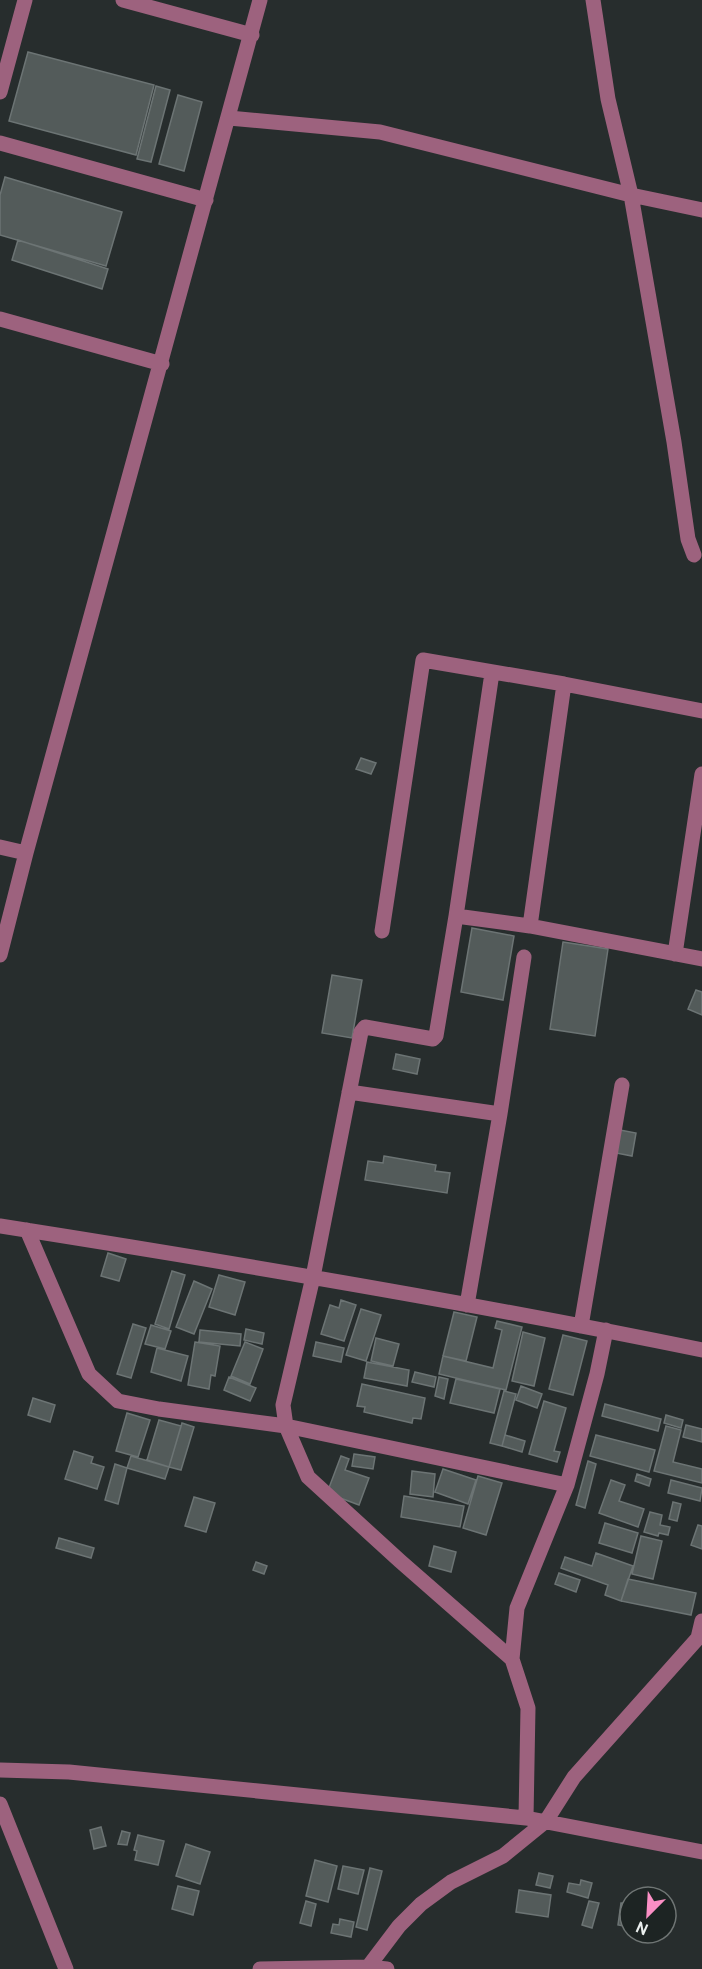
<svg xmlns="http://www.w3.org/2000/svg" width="702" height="1969" viewBox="0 0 702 1969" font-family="Overpass,sans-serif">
<rect width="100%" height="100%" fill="#272d2d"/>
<path fill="#535b5a" stroke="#6c7474" stroke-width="1.5" d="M28,52L154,85L136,155L9,121Z
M156,86L170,90L151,162L137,159Z
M178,95L202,102L184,171L159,164Z
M5,177L122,212L106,266L0,235V195Z
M18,240L108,269L102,289L12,260Z
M361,758L376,763L371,774L356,769Z
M472,928L514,936L503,1000L461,992Z
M563,942L608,949L595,1036L550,1029Z
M332,975L362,980L352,1038L322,1033Z
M696,990L702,992V1015L688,1009Z
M396,1054L420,1059L417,1074L393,1069Z
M620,1130L636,1133L632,1156L616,1153Z
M384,1156L436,1165L435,1171L450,1173L447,1193L365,1180L368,1161L383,1163Z
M108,1253L126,1259L119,1281L101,1276Z
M172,1271L185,1275L169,1329L155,1324Z
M219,1275L245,1282L235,1315L209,1307Z
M194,1281L212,1289L194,1334L176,1327Z
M341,1300L356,1305L344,1341L321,1334L330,1305L339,1308Z
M361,1309L381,1315L366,1361L346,1355Z
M454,1312L477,1317L466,1361L443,1356Z
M497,1321L522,1327L506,1390L439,1374L443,1356L493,1368L502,1330L495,1328Z
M133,1324L146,1328L131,1378L117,1374Z
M151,1325L171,1331L165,1349L145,1344Z
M246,1329L264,1333L262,1344L244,1340Z
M200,1330L241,1334L240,1346L199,1342Z
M523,1332L545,1338L534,1386L512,1381Z
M563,1335L587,1341L573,1395L549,1389Z
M376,1338L399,1344L393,1366L371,1361Z
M195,1342L220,1346L215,1376L211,1375L209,1389L188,1385Z
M245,1342L263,1349L250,1384L231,1376Z
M316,1342L344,1348L341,1362L313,1356Z
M157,1348L188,1356L181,1381L151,1372Z
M367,1362L409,1370L407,1386L364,1378Z
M415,1372L436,1377L434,1387L412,1382Z
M229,1377L256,1388L250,1401L224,1390Z
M439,1377L448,1379L444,1399L435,1396Z
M456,1379L500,1389L494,1413L450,1403Z
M362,1384L425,1398L421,1419L413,1418L412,1423L364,1412L365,1407L357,1406Z
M521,1386L542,1394L537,1408L516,1400Z
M504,1391L516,1394L502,1446L490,1443Z
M33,1398L55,1405L50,1422L28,1415Z
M544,1401L566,1408L554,1451L560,1452L557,1462L529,1454Z
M605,1404L661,1419L658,1431L602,1416Z
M127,1413L150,1420L138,1457L116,1451Z
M666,1415L683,1420L681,1428L664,1423Z
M159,1420L181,1426L169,1467L147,1460Z
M182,1423L194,1427L181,1470L169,1467Z
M686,1425L702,1429V1442L683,1437Z
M666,1426L681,1430L673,1462L702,1469V1483L654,1471Z
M505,1435L525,1441L522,1452L502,1446Z
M596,1435L655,1450L649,1472L590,1456Z
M74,1451L93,1457L91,1463L104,1467L97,1489L65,1479Z
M354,1454L375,1457L373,1469L352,1466Z
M131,1456L169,1467L165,1479L127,1468Z
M341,1456L349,1459L345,1470L369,1478L359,1505L327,1493Z
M588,1461L596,1464L585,1508L576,1505Z
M115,1464L127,1468L118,1504L105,1500Z
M443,1469L476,1480L468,1504L435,1492Z
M412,1471L435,1474L433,1497L410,1494Z
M637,1474L651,1479L649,1486L635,1481Z
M478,1476L502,1483L486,1535L463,1528Z
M611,1480L625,1485L619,1501L644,1509L638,1527L599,1513Z
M671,1480L702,1488L700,1501L668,1493Z
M404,1496L464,1506L460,1527L401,1517Z
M194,1497L215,1503L206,1532L185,1526Z
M673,1502L681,1504L677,1521L669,1519Z
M650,1512L662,1515L660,1525L670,1527L668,1535L659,1533L658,1536L644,1532Z
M605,1523L638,1533L632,1553L599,1543Z
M698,1525L702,1526V1549L691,1545Z
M641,1536L662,1541L653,1579L632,1574Z
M59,1538L94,1548L91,1558L56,1548Z
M434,1546L456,1552L451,1572L429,1566Z
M596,1553L633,1566L621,1601L605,1595L608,1585L561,1568L565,1557L592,1566Z
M256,1562L267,1566L264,1574L253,1570Z
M559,1573L580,1580L576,1592L555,1584Z
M628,1579L696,1593L691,1615L621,1601Z
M101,1827L106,1846L94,1849L90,1830Z
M122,1831L130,1833L127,1845L118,1844Z
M138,1835L164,1841L158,1865L135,1860L137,1851L134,1850Z
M186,1844L210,1852L200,1884L176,1876Z
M315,1860L337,1866L328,1902L306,1896Z
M343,1866L364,1870L358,1894L338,1889Z
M370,1868L382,1871L367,1930L356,1927Z
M539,1873L553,1876L550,1888L536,1885Z
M581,1880L592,1883L588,1898L567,1892L569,1883L580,1885Z
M178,1886L199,1891L193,1915L172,1909Z
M519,1890L551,1895L548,1917L516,1912Z
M306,1901L316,1904L311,1926L300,1923Z
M589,1901L599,1903L592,1928L582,1925Z
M621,1903L630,1904V1927L618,1925Z
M340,1919L354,1922L351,1937L331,1933L333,1924L339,1925Z"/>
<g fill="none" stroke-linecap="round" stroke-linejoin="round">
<path stroke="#9d627e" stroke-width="15" d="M123,0L252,35
M593,0L608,99L631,195L674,442L688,539L694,555
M0,92L25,0
M229,118L380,132L631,195L702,210
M0,143L206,200
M0,319L162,364
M492,673L456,916L436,1036L433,1039L365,1027L361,1032L313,1277L283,1405L286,1426L308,1477L400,1561L512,1659
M0,847L26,853
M456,916L530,926L702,959
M530,926L564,684
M382,931L423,660L564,684L702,711
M675,954L702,774
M0,955L26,853L260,0
M349,1092L500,1114
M0,1226C235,1263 469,1302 702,1350
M27,1230L89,1374L118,1401L159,1409L286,1426L567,1485
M467,1305L500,1114L524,957
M581,1326L622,1085
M0,1770L69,1772L526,1818L702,1852
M0,1804L66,1969
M526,1818L528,1708L512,1659L517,1608L567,1485L597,1374L606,1330
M368,1967L399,1926L421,1904L451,1882L503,1856L546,1821L574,1777L698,1638L702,1621
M260,1969L368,1967L387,1969"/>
</g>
<g transform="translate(648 1915) rotate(204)"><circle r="28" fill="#1d2423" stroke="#6f7574" stroke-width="1.5"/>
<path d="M0-4.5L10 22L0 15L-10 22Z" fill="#fb8fc5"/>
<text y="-9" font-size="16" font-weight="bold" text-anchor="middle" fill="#eaefee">N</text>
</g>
</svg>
